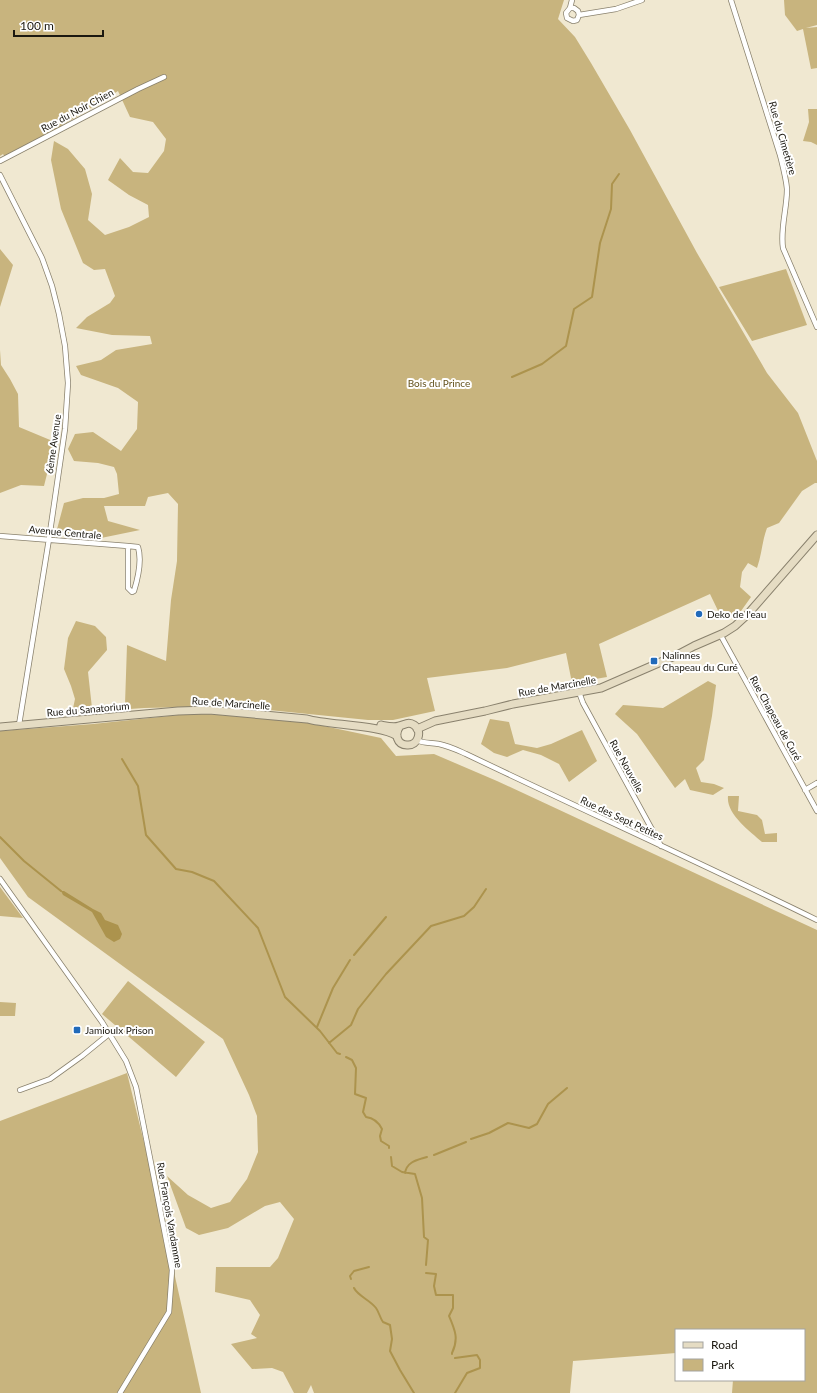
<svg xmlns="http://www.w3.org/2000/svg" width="817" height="1393" viewBox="0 0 817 1393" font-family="Lato,sans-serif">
<rect width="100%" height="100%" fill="#f0e8d1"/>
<path fill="#c8b47e" d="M0,0H564L558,19L575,37L591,63L630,130L697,253L767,373L798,413L817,461V483H815L802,491L779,523L767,528C762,541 762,554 757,568L748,563L742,572L740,587L751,597L741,611L722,619L710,594L599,644L607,677L572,683L566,653L507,668L427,678L435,711L393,720H368L230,706L144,708L72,713L75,699L71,686L64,669L68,638L76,621L95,626L106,637L107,650L88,672L92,708L125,704L127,645L166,661L171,600L177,561L178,504L168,493L148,497L145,506H104L108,521L140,530L101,538L56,533L64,503L83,498H104L119,494L117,474L114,467L98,463L74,461L68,449L75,434L93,432L121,451L137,429L138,402L118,388L81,375L76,366L101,360L116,350L152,344L150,336L112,335L76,328L87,317L110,303L115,296L105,269L94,270L83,263L61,209L51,160L54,141L68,149L85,169L92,194L88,220L105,235L129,227L149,217L148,205L129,195L108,180L120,158L133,172L148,173L164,151L166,139L153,122L130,117L118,91L7,160L3,154L0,156Z
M784,0H817V25L806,28L817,27V68L811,69L803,29L797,31L785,15Z
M808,109H817V145L811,142L803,141L809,122Z
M0,249L13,265L0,307Z
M786,269L807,325L752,341L719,287Z
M0,350L1,365L10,379L18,394L19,427L55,442L44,486L21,485L0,493Z
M708,681L716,685L712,716L704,760L696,768L701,782L714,784L724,788L713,795L690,790L685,779L675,788L637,734L615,714L623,705L663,708Z
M197,713L305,722L381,738L396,756L434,754L497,781L817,930V1393H732L733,1380H804V1330H676V1353L573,1361L570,1393H314L311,1385L307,1393H294L283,1372L272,1368L252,1369L231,1344L257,1338L251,1334L260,1315L250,1300L215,1292L216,1267H270L278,1258L294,1219L280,1202L265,1206L228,1228L199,1235L186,1228L167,1176L188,1195L211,1208L230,1202L247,1179L258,1152L257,1116L249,1095L223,1039L28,897L0,858V731L93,724Z
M490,719L509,722L515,744L537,748L551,744L582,730L597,761L569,782L559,764L541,755L523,750L507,757L494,753L481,744Z
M728,796H739L738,811L757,815L762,820L765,834L777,833V842H762C750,831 726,814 728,796Z
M0,887L23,918L0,916Z
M128,981L205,1042L176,1077L102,1014Z
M0,1002L16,1003L15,1016H0Z
M127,1073L155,1187L201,1393H0V1121Z"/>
<path fill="#ac934d" d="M61,891H64L93,909L101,913L105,920L118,925L122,934L120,939L114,942L106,937L92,912L63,895Z"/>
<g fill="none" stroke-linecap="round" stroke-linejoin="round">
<path stroke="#ac934d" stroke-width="2" d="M512,377L542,364L566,346L574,309L592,297L600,243L611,209L612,184L619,174
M122,759L138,786L146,835L176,869L192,872L214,881L258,928L285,997L320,1031L337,1053L340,1054
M0,837L24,861L61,891
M354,955L386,917
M317,1027L333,988L350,960
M329,1043L351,1025L358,1009L386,974L431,926L464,916L474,907L486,889
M346,1057L352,1060L356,1068L355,1094L366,1098L363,1112L366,1117C374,1118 379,1123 382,1129L380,1136L381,1141L389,1146V1148
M471,1139L489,1133L508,1123L529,1128L537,1124L548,1104L567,1088
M434,1155L466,1142
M391,1157L392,1166L402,1172L415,1174L422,1198L424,1237L428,1240L426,1265
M405,1173C407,1161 418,1160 427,1157
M426,1273L436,1274L434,1286L436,1295H453V1308L449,1316C455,1330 459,1339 452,1353V1354
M351,1279L350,1276L354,1271L369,1267
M354,1288C358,1296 370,1300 376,1308C379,1312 380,1318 383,1322L390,1325L392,1339L390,1351L400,1370L414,1393
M455,1393L467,1373L480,1368V1360L477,1355L455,1358"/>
<g stroke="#89816d" stroke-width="6">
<path id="street" d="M731,0L780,155C783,167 786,178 787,189C787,209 780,229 783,248L817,327
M570,8L572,0
M579,15L578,11L574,8H570L566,13L567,18L573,21L577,20L579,15L616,9L642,0
M0,161L138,89L164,77
M0,175L42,258L52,286L59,314L65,346L68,383L65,429L49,539L19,725
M0,536L128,546L138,547C142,560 138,578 134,591L132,592L128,588V546
M720,634L817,811
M579,692L583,703L661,846
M417,740C424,744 431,742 439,744C449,746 457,750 466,754C583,810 701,863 817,920
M805,790L817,783
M0,879L102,1022L126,1061L136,1087L172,1270L169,1312L120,1393
M20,1090L50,1079L82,1056L109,1034"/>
</g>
<g stroke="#89816d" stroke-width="9">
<path id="secondary" d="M381,725C386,726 394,728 399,726C405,725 408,721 414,725C423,731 418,746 407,745C397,745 394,734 400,726
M0,727L178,711L209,710L307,719C328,725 382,725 397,736
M417,729L435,721L485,711L513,704L601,688L677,655L694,646L724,633L735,626L747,615L817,535"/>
</g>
<use href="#street" stroke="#fff" stroke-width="4.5"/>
<use href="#secondary" stroke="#e5dcc3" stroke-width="7"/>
</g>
<g fill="#216aba" stroke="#fff" stroke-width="1.5">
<circle cx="699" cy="614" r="4"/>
<rect x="650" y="657" width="8" height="8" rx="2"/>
<rect x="73" y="1026" width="8" height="8" rx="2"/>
</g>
<g text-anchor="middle" stroke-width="4" stroke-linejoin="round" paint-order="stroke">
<g font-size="10" fill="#1b1810" stroke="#fff">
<text transform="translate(77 110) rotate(-28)" y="4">Rue du Noir Chien</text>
<text transform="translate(783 138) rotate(74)" y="4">Rue du Cimetière</text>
<text transform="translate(53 444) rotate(-82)" y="4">6ème Avenue</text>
<text transform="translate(65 532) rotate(5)" y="4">Avenue Centrale</text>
<text transform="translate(557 686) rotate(-10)" y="4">Rue de Marcinelle</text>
<text transform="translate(231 703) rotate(4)" y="4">Rue de Marcinelle</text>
<text transform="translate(88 709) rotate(-5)" y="4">Rue du Sanatorium</text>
<text transform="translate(776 718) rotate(61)" y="4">Rue Chapeau de Curé</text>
<text transform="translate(627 766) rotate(61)" y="4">Rue Nouvelle</text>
<text transform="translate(622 818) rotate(25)" y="4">Rue des Sept Petites</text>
<text transform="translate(170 1215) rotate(80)" y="4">Rue François Vandamme</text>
</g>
<g font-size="10" fill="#63511b" stroke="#fff">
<text x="439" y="387">Bois du Prince</text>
</g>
<g font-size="10" fill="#1b1810" stroke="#fff" text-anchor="start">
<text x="707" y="618">Deko de l'eau</text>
<text x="662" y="659">Nalinnes<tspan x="662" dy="12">Chapeau du Curé</tspan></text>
<text x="85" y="1034">Jamioulx Prison</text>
</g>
</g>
<rect x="675" y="1329" width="130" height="52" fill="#ffffff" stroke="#a4a39f"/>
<rect x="683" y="1342" width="20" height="6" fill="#e5dcc3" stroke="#a4a39f"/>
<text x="711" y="1349" font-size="12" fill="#1b1810">Road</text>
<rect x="683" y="1359" width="20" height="12" fill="#c8b47e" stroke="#a4a39f"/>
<text x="711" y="1369" font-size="12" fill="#1b1810">Park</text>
<path d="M14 30v6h89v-6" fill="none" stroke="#1b1810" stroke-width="2"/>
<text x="20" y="30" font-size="12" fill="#1b1810" stroke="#ffffff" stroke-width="3" paint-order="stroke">100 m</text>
</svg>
